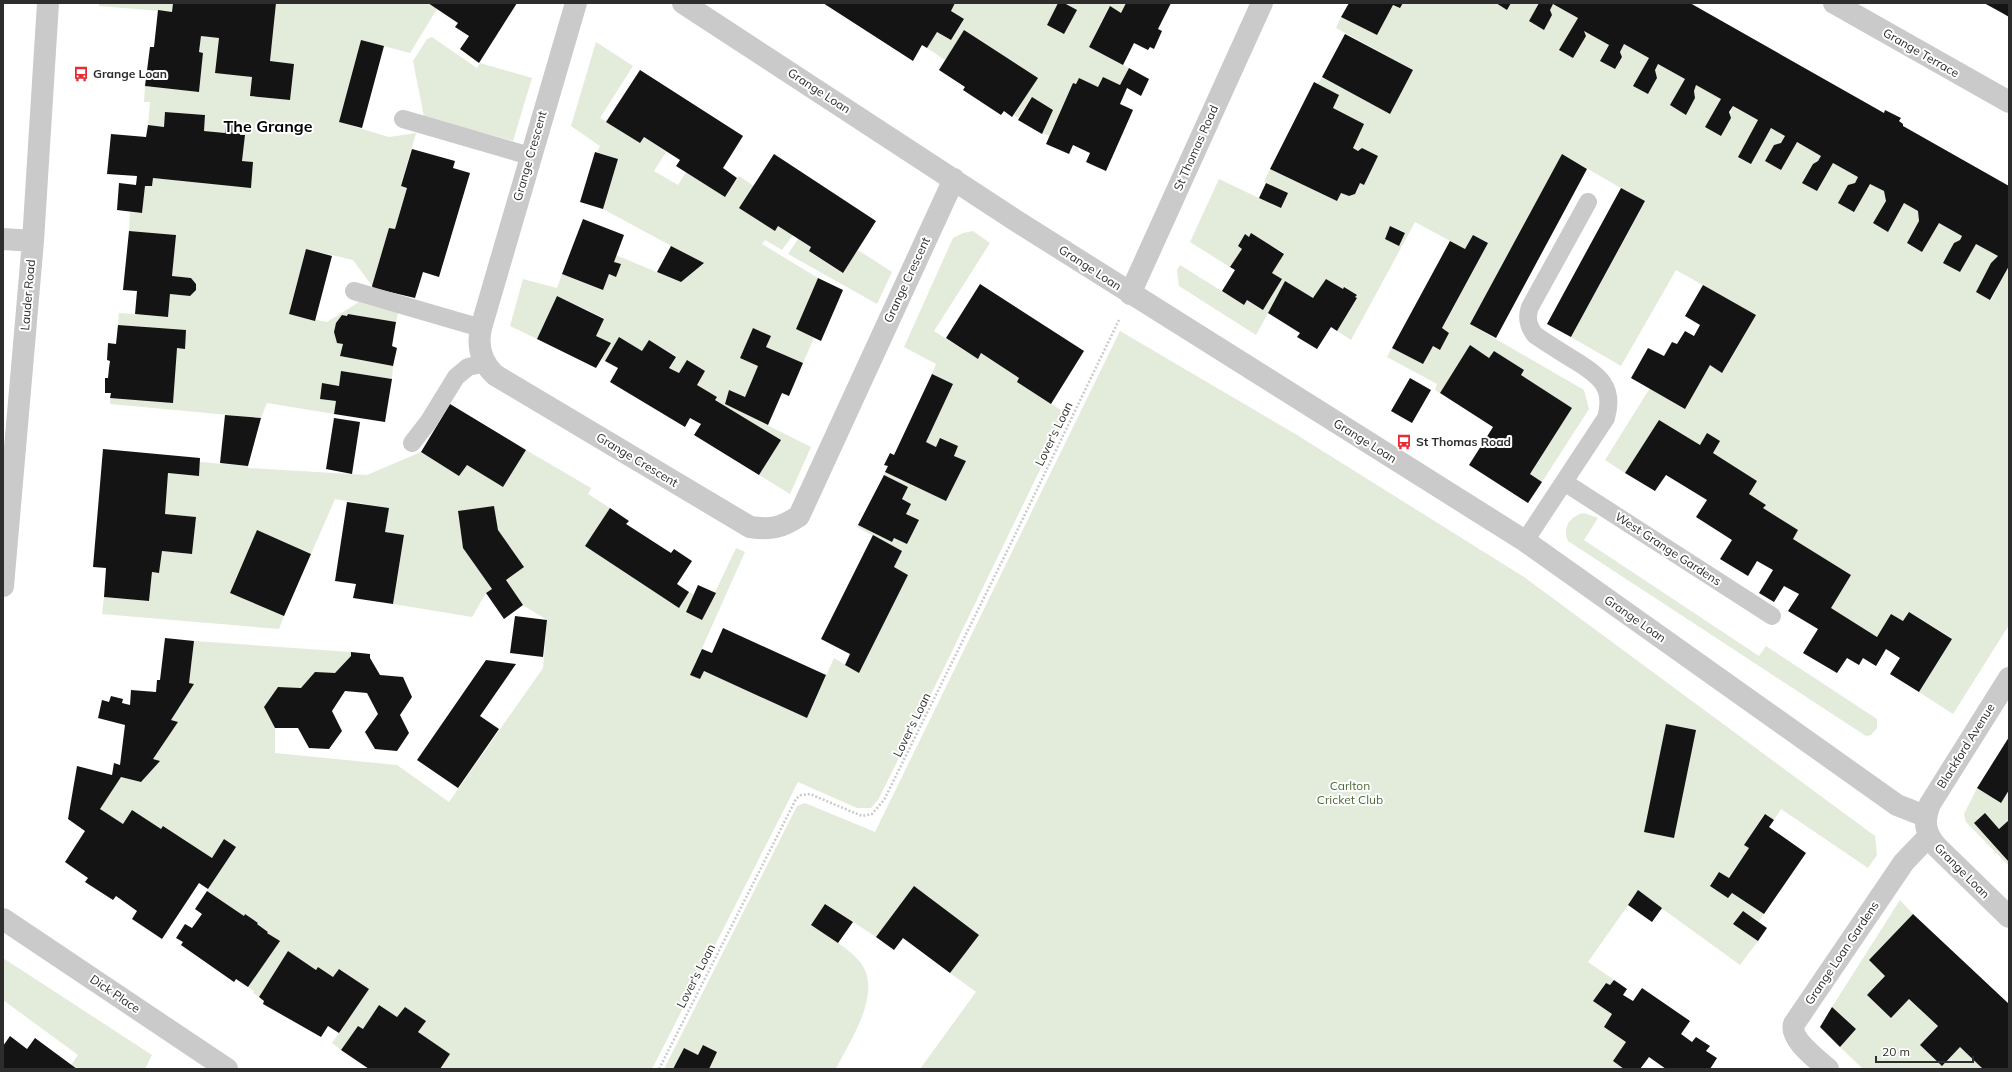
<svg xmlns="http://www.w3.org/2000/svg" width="2012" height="1072" viewBox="0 0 2012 1072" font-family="Mulish,sans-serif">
<rect width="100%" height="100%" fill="#fff"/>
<path fill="#e3ebda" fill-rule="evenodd" d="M99,3H173L172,12L99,6Z
M276,3H428L437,9L410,53L361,40L339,122L389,137L416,133L401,186L407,188L395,229L389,228L372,286L353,260L306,249L289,314L327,322L359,302L398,313L396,322L348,314L347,316L342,315C334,325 333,331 337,342L343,344L340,356L393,366L392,379L341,371L339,386L322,383L320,398L336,401L334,414L267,403L261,418L110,404V398L148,327L118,325L119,313L168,317L170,294L190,296L196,290V284L191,278L172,276L175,235L129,231L130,212L142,213L145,186H152L153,178L251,187L253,162L242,161L245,135H240L241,126L226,124L225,133L204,131L205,115L166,112L164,127L148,125L150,102H144L145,86L199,92L203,53L199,52L201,36L219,38L215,72L252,77L250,96L290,100L294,64L270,61Z
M955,3H1058L1047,25L1064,34V3H1126L1121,13L1109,7L1089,47L1129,68L1120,85L1103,77L1098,87L1079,79L1076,84L1073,83L1049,136L1043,133L1053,110L1032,97L1018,118L1014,115L1037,78L964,30L945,60L927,48L937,32L951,40L964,20L951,11Z
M1403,3H1496L1507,10L1511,3H1539L1529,21L1544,30L1552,15L1550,10L1553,4L1578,18L1560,50L1573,58L1585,36L1584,31L1609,45L1600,61L1614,69L1622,57L1620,52L1624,44L1649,58L1634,86L1648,94L1657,78L1655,70L1658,64L1685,79L1670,105L1686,115L1695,98L1694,91L1696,85L1721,99L1705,127L1721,136L1733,106L1758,120L1751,164L1771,128L1785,136L1781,143L1774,145L1765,161L1781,170L1797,142L1821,156L1818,161L1813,164L1802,182L1833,163L1858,177L1855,183L1848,185L1870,184L1884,191L1886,201L1873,223L1888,232L1904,203L1918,211L1919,221L1907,244L1922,252L1939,223L1962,236L1944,262L1960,272L1976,244L1998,256L1976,292L1991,300L2009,266V625L1953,714L1919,692L1952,638L1909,612L1903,621L1891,614L1877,637L1831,608L1851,575L1793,539L1798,530L1763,508L1765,505L1749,494L1757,481L1713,453L1720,441L1700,445L1659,420L1625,473L1605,460L1650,388L1685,408L1710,365L1723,372L1756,315L1676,270L1621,366L1571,337L1645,202L1562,154L1470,324L1584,390L1589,409L1542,482L1530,474L1572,408L1521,375L1524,370L1494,351L1489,358L1470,346L1440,393L1435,390L1437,384L1387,357L1392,348L1423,364L1433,346L1440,350L1449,333L1442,329L1488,243L1473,235L1465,249L1415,222L1351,340L1337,331L1357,299L1355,297L1356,295L1345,287L1343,289L1326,279L1313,298L1285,282L1256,335L1179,286L1177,270L1180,265L1244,305L1247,300L1263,310L1282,279L1272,273L1284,253L1252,234L1249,237L1245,234L1238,246L1242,249L1230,267L1190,242L1219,179L1280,208L1287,193L1264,182L1270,169L1337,201L1341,193L1349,196L1355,194L1360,183L1364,185L1378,156L1362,148L1358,151L1353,148L1364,124L1333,108L1339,95L1318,84L1322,77L1390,114L1413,70L1336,28L1341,17L1377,35L1393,5L1400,8ZM1391,226L1405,232L1399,245L1385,239Z
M432,37L477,68L480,63L532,78L513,141L424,117L413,61L427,39Z
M596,42L633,66L600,118L640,143L644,137L666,152L654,171L678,185L686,172L725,197L739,176L754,186L778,226L793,235L782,250L765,240L762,244L818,278L796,329L814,338L803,363L766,347L771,336L753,328L740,358L758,366L745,397L729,390L725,404L811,447L790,494L759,475L780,440L715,400L717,397L697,385L705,371L688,360L679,373L669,368L676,356L649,340L642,351L619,337L605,361L601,359L596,336L604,318L557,296L537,339L510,326L523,279L557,288L562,274L603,290L609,274L616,277L620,264L614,262L616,255L680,282L701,262L603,209L618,159L597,152L600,146L571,126Z
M973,231L990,243L934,331L978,359L981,353L1019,378L1017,382L1067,414L941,674L878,800L871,808H857L798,782L652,1069H440L450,1054L418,1032L425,1021L405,1007L397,1017L379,1005L363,1029L358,1026L341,1050L332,1043L369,989L340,969L333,977L318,967L316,970L288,951L259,997L253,993L254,991L248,987L279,941L267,933L268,931L257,924L258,923L245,914L244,916L207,891L236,847L224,839L212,858L164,826L161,829L123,824L100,809L121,777L141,782L159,761L153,759L178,722L171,720L194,684L189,683L194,641L351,652V656L335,673L301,688L278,687L265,707L275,728V753L397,765L449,802L543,668L547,620L523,605L506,580L494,506L458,512L463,548L492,589L486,593L472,617L393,604L404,535L385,532L389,508L335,499L311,554L257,530L230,593L284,616L279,629L102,614L104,597L149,601L152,572L159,573L162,551L192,554L196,517L165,514L168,473L199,476L200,462L248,466V468L367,475L421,452L459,476L467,465L503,487L526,450L591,488L588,494L610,508L679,608L689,592L694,595L686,612L702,620L736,548L745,552L690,675L700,679L704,671L807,718L834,658L859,673L908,575L894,567L901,551L857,527L858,525L891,542L894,538L907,544L919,521L906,514L911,504L902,499L908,487L884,475L885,472L946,501L966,461L954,456L958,446L941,438L936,447L926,442L953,384L932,374L936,364L904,347L953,238L963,233Z
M798,239L811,247L809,251L842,273L858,250L892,272L877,304L788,254Z
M1120,331L1297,435L1524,577L1875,836L1877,855L1868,868L1781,809L1774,820L1764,814L1745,844L1749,848L1729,878L1719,872L1710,885L1728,898L1732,893L1764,914L1759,922L1743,911L1733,924L1758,941L1740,965L1638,891L1588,962L1614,980L1610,985L1605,983L1593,1001L1612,1014L1604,1027L1626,1042L1613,1061L1624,1069H920L976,992L950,973L979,935L914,886L876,937L826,904L811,925C827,937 847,946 860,962C884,992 850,1040 836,1069H709L717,1052L703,1045L698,1055L684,1048L673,1069H664L797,806L805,803L875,832Z
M1584,513L1598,518L1584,540L1759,656L1766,646L1877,719V728L1871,735L1866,736L1568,541C1562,527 1570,516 1584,513Z
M1977,788L2000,803L2008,792L2009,794V820L1999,829L1985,814L2009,862V866L1966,822L1964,814Z
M1900,900L1913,914L1869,960L1885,976L1867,995L1891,1018L1909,999L1938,1026L1920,1045L1942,1066L1960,1047L1983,1069H1863L1840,1047L1856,1029L1832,1007Z
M3,958L152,1055L145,1069H77L71,1065L78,1055L3,1000Z"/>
<path fill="#141414" d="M173,3H276L270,61L294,64L290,100L250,96L252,77L215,73L219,38L201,36L199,52L203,53L199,92L145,86L150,47H154L158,10L172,12Z
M428,3H517L479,63L460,49L469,36L455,27L458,23Z
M823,3H955L951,11L964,19L951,40L937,32L927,48L922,45L913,61Z
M1058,3H1064L1077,10L1064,34L1047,25Z
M1126,3H1171L1158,29L1162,31L1154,49L1150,47L1148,50L1134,43L1123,65L1089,47L1110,6L1121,13Z
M1349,3H1403L1400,8L1393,5L1377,35L1341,17Z
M1496,3H1511L1507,10Z
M1539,3H1690L1884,113L1885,110L1901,118L1899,121L1903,124V126L2009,186V266L1990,300L1976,292L1991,263L1998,256L1976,244L1960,272L1943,263L1954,243L1960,240L1962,236L1939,223L1922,252L1907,243L1919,221L1918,211L1904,203L1888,232L1873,223L1886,201L1884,191L1870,184L1854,212L1838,203L1848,185L1855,183L1858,177L1833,163L1817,191L1802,183L1813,164L1818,161L1821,156L1797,142L1781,170L1765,161L1774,145L1781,143L1785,136L1771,128L1751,164L1738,157L1758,120L1733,106L1729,112L1731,118L1721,136L1705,127L1721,99L1696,85L1694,91L1695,98L1686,115L1670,105L1685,79L1658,64L1655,70L1657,78L1648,94L1633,86L1649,58L1624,44L1620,52L1622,57L1615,69L1600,61L1609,45L1584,31L1586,36L1573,58L1559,50L1578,18L1553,4L1550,10L1552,15L1544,30L1529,21Z
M1984,3H2009V17L2004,14Z
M964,30L1038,78L1012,117L1004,111L1001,115L963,90L965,87L939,70Z
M1345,34L1413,70L1390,114L1322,77Z
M361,40L384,46L362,128L339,122Z
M1129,68L1149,79L1141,96L1127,88L1120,104L1133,110L1106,171L1086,162L1090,153L1073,145L1069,154L1046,144L1073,83L1076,84L1079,78L1098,87L1103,77L1120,85Z
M640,70L743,136L723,168L737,178L725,197L676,166L680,160L644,137L640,143L606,122Z
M1314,82L1339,95L1333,108L1364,124L1353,148L1358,151L1362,148L1378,156L1364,185L1360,183L1355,194L1349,196L1341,193L1337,201L1270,169Z
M1032,97L1053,110L1042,134L1018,120Z
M165,112L205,115L204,131L225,133L226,124L241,126L240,135H245L242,161L253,162L251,188L153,178L152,186H145L142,213L117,210L119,183L136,185L137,176L107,174L111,134L146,137L148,125L164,127Z
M412,149L455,161L453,168L470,173L439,277L423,272L415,298L373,288L372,286L389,228L395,229L407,188L401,186Z
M595,152L618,159L603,209L580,202Z
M774,154L876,221L843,273L809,251L811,247L778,226L775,231L739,208Z
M1562,154L1587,169L1496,338L1470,324Z
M1266,183L1288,193L1281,208L1259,198Z
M1621,188L1645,201L1571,337L1547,324Z
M583,219L624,235L614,262L621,264L616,277L609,274L603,290L562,274Z
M1390,226L1405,233L1399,246L1385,239Z
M129,231L176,235L172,276L191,278L196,284V290L190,296L170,294L168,317L135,314L137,291L123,290Z
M1251,233L1284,254L1272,273L1282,279L1263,310L1247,300L1244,305L1222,291L1235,270L1230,267L1242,249L1238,246L1245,234L1249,237Z
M1473,235L1488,243L1442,328L1449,333L1440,350L1433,346L1423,364L1392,348L1450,241L1465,249Z
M671,246L704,263L681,282L657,272Z
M306,249L332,256L315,321L289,314Z
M818,278L843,290L821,341L796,329Z
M1326,279L1343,289L1344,287L1357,295L1355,297L1357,298L1337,331L1331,327L1317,349L1297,337L1300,333L1268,313L1285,281L1313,298Z
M980,284L1084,351L1051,404L1017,382L1019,378L981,353L978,359L946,338Z
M1703,285L1756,315L1722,373L1710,365L1685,409L1631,378L1648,348L1664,356L1672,342L1677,344L1685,331L1694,336L1700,325L1685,316Z
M557,296L604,319L596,336L611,343L596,368L537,339Z
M348,314L396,322L392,346L397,348L393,366L340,356L343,344L337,343L334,332L336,323L342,315L347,316Z
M118,325L186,330L185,349L177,348L173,403L110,398L111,393H105V378H108L109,368L110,361L107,360L108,343L116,344Z
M753,328L771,336L766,347L803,363L789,396L782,393L768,425L725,404L729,390L745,397L758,366L740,358Z
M619,337L642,351L649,340L676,357L669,368L679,373L687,360L705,371L697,385L717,397L715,400L781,440L759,475L694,435L701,424L690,418L685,427L610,382L618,368L605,361Z
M1470,345L1489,358L1494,351L1524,370L1521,375L1572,408L1530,474L1542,482L1528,503L1469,465L1493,427L1440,393Z
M341,371L392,379L385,422L334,414L336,401L320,399L322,383L339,386Z
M932,374L953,384L926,442L936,447L940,438L958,446L954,456L966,461L946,501L885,472L888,466L884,465L890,453L894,455Z
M1410,378L1431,390L1412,423L1391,411Z
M450,404L526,450L503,487L467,465L459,476L421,452Z
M225,415L261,418L248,466L220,463Z
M334,418L360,422L352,474L326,469Z
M1659,420L1700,445L1707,433L1720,441L1713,453L1757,481L1749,494L1766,505L1763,508L1798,530L1793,539L1851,575L1831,608L1877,637L1891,614L1903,621L1909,612L1952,639L1919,692L1890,674L1900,658L1886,649L1876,666L1863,658L1859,665L1847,658L1837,673L1803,653L1818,629L1788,611L1799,594L1784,586L1774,602L1759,593L1773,570L1757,561L1748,576L1720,559L1732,540L1696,517L1707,500L1666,475L1655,491L1625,473Z
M103,449L200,458L199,476L168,473L165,514L196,517L192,554L162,551L159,573L152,572L149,601L104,597L106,568L93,567Z
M884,475L908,487L902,499L911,504L906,514L919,520L907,544L894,538L892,542L858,525Z
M347,502L389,508L385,532L404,535L393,604L353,598L356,584L335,581Z
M494,506L498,530L524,567L506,580L523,605L504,619L486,593L492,589L463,548L458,511Z
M610,508L629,521L626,524L671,553L674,549L692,561L677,584L689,592L679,608L585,546Z
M257,530L311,554L284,616L230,593Z
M873,535L902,551L894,567L908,575L859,673L845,665L850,654L821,639Z
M698,585L716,593L702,620L686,612Z
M515,616L547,620L543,657L510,653Z
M723,628L826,675L807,718L704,671L700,679L690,675L702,649L712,653Z
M165,638L194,641L189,683L194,684L171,720L178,722L153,759L160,761L141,782L121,777L100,809L123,824L132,810L161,829L163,826L212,858L224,839L236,847L208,889L199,883L162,939L132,919L137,911L116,896L113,900L85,882L88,878L65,862L85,831L68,819L77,766L112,775L114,763L120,765L125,725L98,718L102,700L109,702L111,696L123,699L122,703L130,705L131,690L156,692L157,680H160Z
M351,652L370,654V658L380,675L403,677L412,697L400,715L409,733L397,751L375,749L365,732L378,714L367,693L345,691L332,711L342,731L329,749L309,748L298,728H275L264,707L278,687L301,688L315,672L335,673L351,656Z
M486,660L516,664L480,716L499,729L458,788L417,760Z
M1666,724L1696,730L1674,838L1644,832Z
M2009,737V790L2001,803L1977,788Z
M1985,813L1999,829L2009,820V862L1974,823Z
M1765,814L1774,820L1769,827L1806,853L1764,914L1732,893L1728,898L1710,886L1719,872L1729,878L1749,848L1744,845Z
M914,886L979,935L950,973L903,938L894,950L876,937Z
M1638,890L1662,908L1652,922L1628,905Z
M207,891L244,916L245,914L258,923L257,924L268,932L267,933L280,941L248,987L236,979L234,982L181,945L183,942L176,938L185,924L192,928L202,914L195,909Z
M825,904L853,922L838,943L811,925Z
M1743,911L1767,928L1758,941L1733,924Z
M1913,914L2009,1004V1069H1983L1960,1047L1942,1066L1920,1045L1938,1026L1909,999L1891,1018L1867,995L1885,976L1869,960Z
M288,951L316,970L318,967L333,977L339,969L369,989L339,1033L328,1026L321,1037L263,1004L264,1001L259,997Z
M1614,980L1627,989L1623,995L1633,1001L1642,988L1690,1021L1681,1034L1692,1042L1696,1037L1710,1046L1706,1051L1717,1058L1710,1069H1666L1649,1057L1640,1069H1624L1613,1061L1626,1042L1604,1027L1612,1014L1593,1001L1606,983L1610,985Z
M379,1005L397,1017L405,1007L426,1021L418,1032L450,1054L440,1069H369L341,1050L358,1026L363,1029Z
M1832,1007L1856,1029L1840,1047L1820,1027Z
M10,1036L27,1049L35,1038L77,1069H3V1046Z
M703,1045L717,1052L709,1069H673L684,1048L698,1055Z"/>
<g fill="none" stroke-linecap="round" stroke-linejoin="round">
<path stroke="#cacaca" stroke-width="2.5" stroke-dasharray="2 2" stroke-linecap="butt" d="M659,1069L796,799L801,795L810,794L862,816L872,814L884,800L1013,539L1119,320"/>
<path stroke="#cacaca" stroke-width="18" d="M403,119L530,156
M354,291L481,328
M412,443L429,421L456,377L468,367L485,363
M1564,482L1772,616
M1525,541L1606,418C1615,387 1599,375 1574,360C1561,352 1548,344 1535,335C1528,326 1526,318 1530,307L1588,202"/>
<path stroke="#cacaca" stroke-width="22" d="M576,3L481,328C477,346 481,362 495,375L750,527C771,530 781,528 799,516L954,179
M683,3L1018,222L1525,541L1897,805L1925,816
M1834,3L2009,102
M3,239L33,241
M1130,294L1262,3
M3,586L33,241L48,3
M3,919L227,1069
M1828,1069C1818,1060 1789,1039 1794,1024L1904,862L1928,837"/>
<path stroke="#cacaca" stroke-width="22" d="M2009,678L1930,804C1923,822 1925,833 1937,847L2009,917"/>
</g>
<defs>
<g id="bus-bare" transform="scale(1.2)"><path d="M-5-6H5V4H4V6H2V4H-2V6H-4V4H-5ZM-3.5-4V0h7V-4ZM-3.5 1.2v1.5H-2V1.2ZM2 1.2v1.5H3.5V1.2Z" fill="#e92b34" stroke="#fff" stroke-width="2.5" paint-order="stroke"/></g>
</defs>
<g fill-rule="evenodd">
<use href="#bus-bare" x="81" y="74"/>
<use href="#bus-bare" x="1404" y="442"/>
</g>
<g text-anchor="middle" stroke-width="4" stroke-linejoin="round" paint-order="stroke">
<g font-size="12" fill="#2d2d2d" stroke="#fff">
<text transform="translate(1921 53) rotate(30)" y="4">Grange Terrace</text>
<text transform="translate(819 91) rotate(33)" y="4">Grange Loan</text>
<text transform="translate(1196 148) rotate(-66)" y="4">St Thomas Road</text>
<text transform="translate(530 156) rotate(-74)" y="4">Grange Crescent</text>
<text transform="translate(1090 268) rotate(33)" y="4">Grange Loan</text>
<text transform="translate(907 280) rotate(-65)" y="4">Grange Crescent</text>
<text transform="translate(28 295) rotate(-85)" y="4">Lauder Road</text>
<text transform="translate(1054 434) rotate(-64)" y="4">Lover's Loan</text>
<text transform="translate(1365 441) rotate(32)" y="4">Grange Loan</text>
<text transform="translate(637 460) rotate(31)" y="4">Grange Crescent</text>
<text transform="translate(1668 549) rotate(33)" y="4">West Grange Gardens</text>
<text transform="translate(1635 619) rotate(35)" y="4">Grange Loan</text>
<text transform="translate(912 725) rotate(-64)" y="4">Lover's Loan</text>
<text transform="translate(1966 746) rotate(-58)" y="4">Blackford Avenue</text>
<text transform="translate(1962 871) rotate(45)" y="4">Grange Loan</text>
<text transform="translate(1842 953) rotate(-56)" y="4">Grange Loan Gardens</text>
<text transform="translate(696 976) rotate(-63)" y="4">Lover's Loan</text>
<text transform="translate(115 994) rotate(34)" y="4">Dick Place</text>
</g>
<g font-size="12" font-weight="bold" fill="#2d2d2d" stroke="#fff" text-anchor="start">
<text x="93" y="78">Grange Loan</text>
<text x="1416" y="446">St Thomas Road</text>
</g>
<g font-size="12" fill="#4f6a3a" stroke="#fff">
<text x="1350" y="790">Carlton<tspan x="1350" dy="14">Cricket Club</tspan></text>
</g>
<g font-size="16" font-weight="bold" fill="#000" stroke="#fff">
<text x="268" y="132">The Grange</text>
</g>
</g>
<rect width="2012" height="1072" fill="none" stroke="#2d2d2d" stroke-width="8"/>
<path d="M1876 1056v6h97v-6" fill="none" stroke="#2d2d2d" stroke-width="2"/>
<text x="1882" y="1056" font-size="12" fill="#2d2d2d" stroke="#ffffff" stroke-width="3" paint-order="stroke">20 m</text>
</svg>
